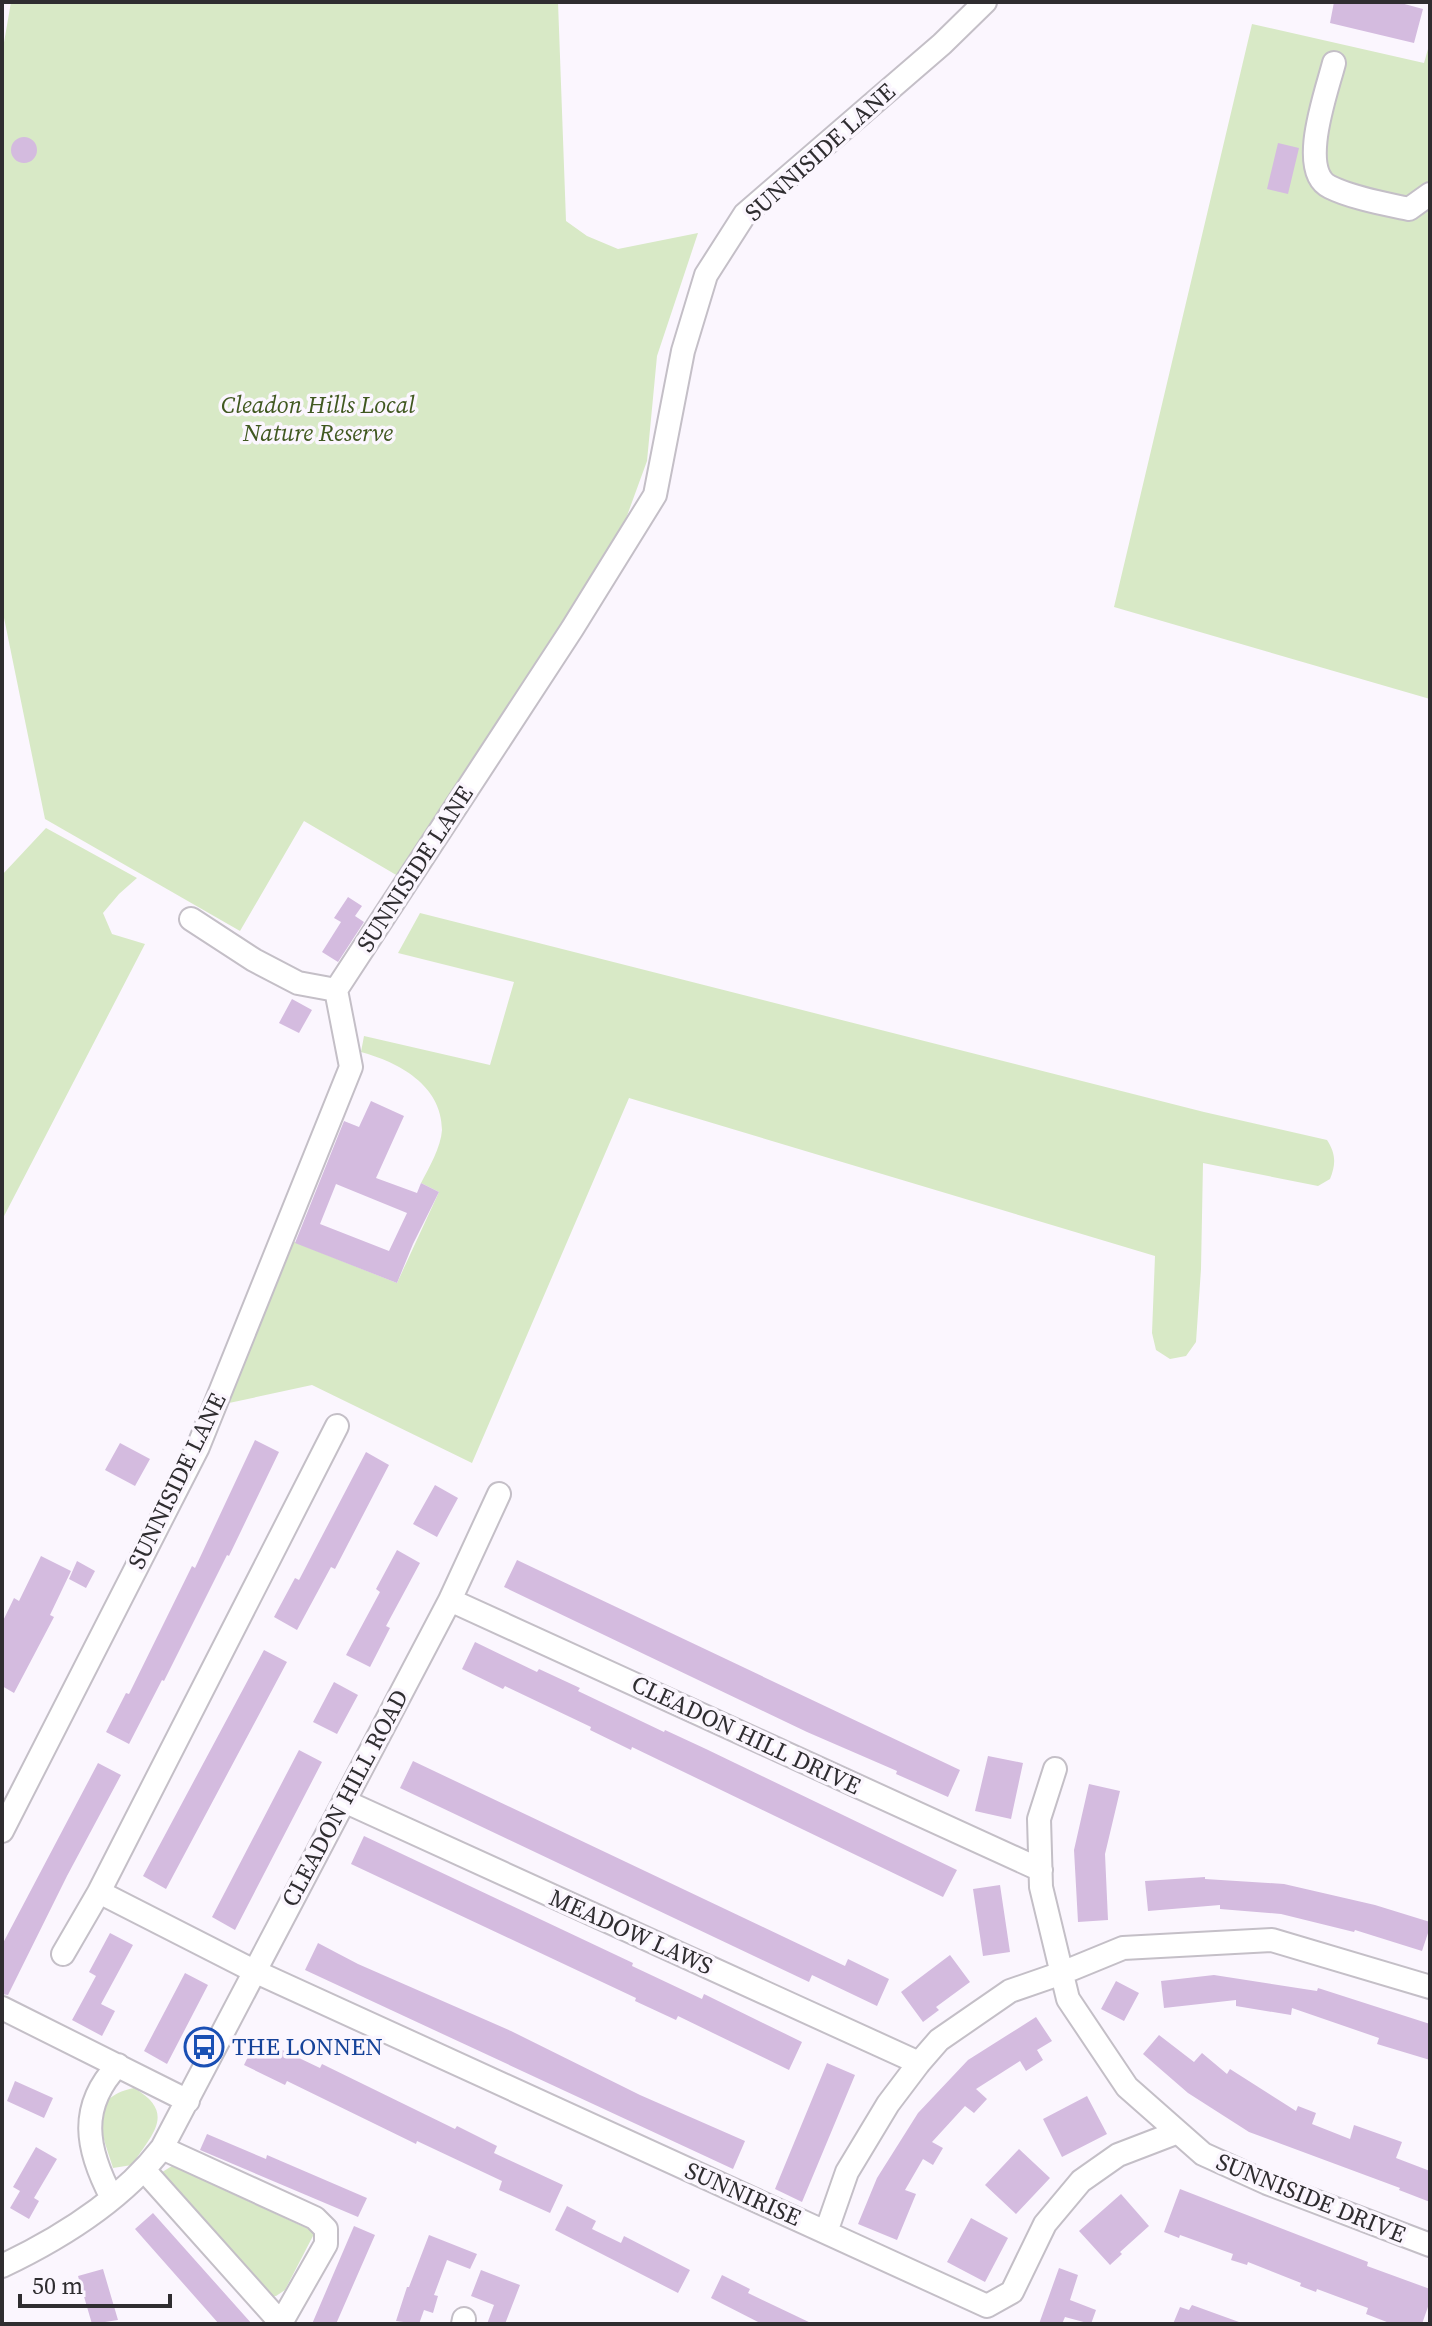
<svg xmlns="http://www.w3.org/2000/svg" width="1432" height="2326" viewBox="0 0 1432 2326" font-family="'Source Serif 4',serif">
<rect width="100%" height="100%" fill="#fbf6fe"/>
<path fill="#d8e9c6" d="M11,2H558L566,221L587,236L618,249L698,233L657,356L647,461L620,535L398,876L304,821L240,931L45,819L2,608V54Z
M1252,24L1424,63L1430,42V699L1114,607Z
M46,828L137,878L119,894L103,913L112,934L145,944L2,1220V875Z
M420,913L1204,1112L1327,1140C1336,1154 1336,1164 1330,1179L1318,1186L1203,1163L1201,1269L1196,1342L1186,1356L1170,1359L1156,1350L1152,1333L1155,1256L629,1098L472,1463L312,1385L229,1403L292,1241L397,1283L439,1192L421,1183C429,1168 441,1147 442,1130C442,1085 398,1062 361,1052L364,1036L490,1065L514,982L398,953Z
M134,2088C177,2113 152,2134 132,2165L113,2168C102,2133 85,2098 134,2088Z
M172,2166L315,2232L285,2290L276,2296L268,2297L159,2174Z"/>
<path fill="#d4bbdf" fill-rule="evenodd" d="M1334,2H1397L1423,9L1414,43L1330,23Z
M11 150a13 13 0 1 1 26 0a13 13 0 1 1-26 0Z
M1278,143L1299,148L1288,194L1267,189Z
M348,897L362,906L355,916L364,922L338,962L322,952L341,922L334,918Z
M292,999L312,1010L299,1033L279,1023Z
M371,1101L404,1116L376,1178L417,1193L421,1183L439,1192L413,1244L397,1283L295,1243L344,1121L359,1127ZM336,1184L407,1213L389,1251L320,1224Z
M255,1440L279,1452L229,1556L227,1555L164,1681L162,1680L129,1744L106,1732L126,1693L129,1694L192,1566L195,1568Z
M120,1443L150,1459L135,1486L105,1470Z
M366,1452L389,1465L335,1569L331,1567L297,1630L274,1617L295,1578L299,1580Z
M435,1485L458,1498L437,1537L413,1524Z
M397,1550L420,1563L386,1626L390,1628L370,1667L346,1655L380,1592L376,1589Z
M41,1556L71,1571L50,1615L54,1617L14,1693L2,1686V1623L14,1598L19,1601Z
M517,1560L960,1770L948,1797L896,1774L897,1771L807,1732L504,1587Z
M77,1561L95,1571L86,1588L69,1579Z
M475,1642L537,1672L539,1669L580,1688L578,1691L664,1732L665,1730L706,1749L957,1870L943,1897L632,1747L631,1750L590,1730L591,1727L505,1686L503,1689L462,1669Z
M264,1650L287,1662L166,1889L143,1876Z
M334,1682L358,1695L337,1734L313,1722Z
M299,1750L322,1762L235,1930L212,1917Z
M988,1756L1023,1763L1011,1819L975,1811Z
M413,1761L845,1966L848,1959L889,1979L877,2006L812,1975L809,1982L400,1788Z
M98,1763L121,1775L67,1876L8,1995L2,1994V1945Z
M1089,1784L1120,1791L1105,1854L1108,1920L1078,1922L1074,1850Z
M364,1836L633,1963L632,1966L702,1999L704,1994L802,2042L789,2070L678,2016L676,2020L635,2001L636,1998L351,1864Z
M1205,1877V1879L1284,1884L1375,1905L1430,1922V1927L1422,1951L1355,1930L1354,1932L1281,1914L1220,1909V1905L1148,1911L1145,1881Z
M1000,1885L1010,1952L983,1956L973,1889Z
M110,1933L133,1945L101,2004L115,2011L102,2036L72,2020L96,1976L89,1972Z
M318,1943L358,1964L511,2031L640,2095L745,2141L733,2169L305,1970Z
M950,1955L970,1982L936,2007L939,2010L923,2022L901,1992Z
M185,1973L208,1985L167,2064L144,2051Z
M1214,1975L1317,1991L1318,1988L1430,2024V2060L1377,2044L1379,2038L1292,2008L1291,2015L1236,2006V2000L1164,2008L1161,1981Z
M1116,1981L1139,1993L1124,2021L1101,2009Z
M1036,2017L1052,2041L1037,2050L1043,2060L1026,2071L1020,2061L976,2089L987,2099L974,2113L965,2106L932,2142L943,2148L933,2165L923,2159L905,2190L916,2194L897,2240L858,2224L877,2178L918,2113L968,2060Z
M1159,2035L1194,2062L1202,2053L1227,2074L1230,2069L1296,2111L1298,2106L1316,2113L1312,2124L1350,2139L1354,2125L1402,2142L1396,2158L1430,2171V2202L1399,2190L1400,2188L1249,2132L1188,2093L1143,2054Z
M257,2038L320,2068L322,2064L455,2129L457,2126L497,2146L494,2153L563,2185L550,2213L499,2190L502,2181L417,2141L416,2144L287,2081L285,2085L244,2065Z
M827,2063L855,2075L802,2202L775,2189Z
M15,2081L53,2098L44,2118L7,2101Z
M1087,2096L1107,2134L1062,2157L1043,2119Z
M207,2134L266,2159L267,2155L367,2198L358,2217L200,2150Z
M36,2147L57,2159L34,2198L39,2201L29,2219L10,2208L20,2191L13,2187Z
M1019,2149L1050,2178L1016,2214L985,2185Z
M1180,2189L1368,2262L1367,2266L1430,2289V2301L1422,2324H1392L1366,2314L1368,2308L1317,2289L1316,2292L1300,2286L1301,2283L1248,2262L1247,2265L1231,2260L1233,2254L1180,2235L1179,2238L1164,2232Z
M1121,2194L1149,2226L1120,2252L1122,2254L1110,2265L1079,2231Z
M567,2206L596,2221L592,2229L621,2243L624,2236L690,2270L678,2293L555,2230Z
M153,2213L252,2324H219L135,2229Z
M971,2218L1008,2238L985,2282L947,2262Z
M354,2226L375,2235L336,2324H312Z
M429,2235L477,2254L470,2269L447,2260L434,2295L438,2296L433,2313L424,2310L419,2324L396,2321L407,2287H409Z
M1059,2268L1078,2275L1070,2300L1096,2310L1091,2324L1065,2317L1062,2324H1039Z
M103,2269L118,2320L92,2324L78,2276Z
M481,2270L520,2285L505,2324H487L494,2305L471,2296Z
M722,2275L750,2289L748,2293L813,2324H762L711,2298Z
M1192,2305L1239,2322V2324H1173L1180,2307L1189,2310Z"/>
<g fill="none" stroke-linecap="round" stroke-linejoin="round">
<g stroke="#c4bfc7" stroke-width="26">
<path id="minor" d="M1334,63C1327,91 1297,171 1330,187C1352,198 1386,204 1409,209L1430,194
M191,919L254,960L298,983L336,990
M337,1426L99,1892L254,1971L987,2306L1012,2292L1045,2224L1081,2181L1118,2155L1178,2132
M450,1600L1041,1870
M1055,1769L1039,1819L1041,1887L1068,1999L1127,2087L1203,2154L1267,2183L1430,2245
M344,1801L919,2063
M2,1831L198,1447L351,1067L336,990L572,629L655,495L683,351L706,275L745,214L942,44L985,2
M63,1954L99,1892
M2,2008L188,2101
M145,2171L281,2323L326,2244V2229L315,2218L162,2148
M112,2198C86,2149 78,2107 118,2065
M826,2232L847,2172L888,2104L919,2063L939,2040L1010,1991L1062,1973L1123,1948L1272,1940L1430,1987
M2,2266C61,2238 122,2200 162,2148L450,1600L499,1494
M463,2324L464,2319"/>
</g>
<use href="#minor" stroke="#fff" stroke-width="22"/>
</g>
<defs>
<g id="bus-ring" transform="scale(2)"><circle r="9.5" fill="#fbf6fe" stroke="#1a4fb4" stroke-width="1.5"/><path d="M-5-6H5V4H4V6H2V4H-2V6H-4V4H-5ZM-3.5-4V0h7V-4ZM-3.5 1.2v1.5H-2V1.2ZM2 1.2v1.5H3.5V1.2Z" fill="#1a4fb4"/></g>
</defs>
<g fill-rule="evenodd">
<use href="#bus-ring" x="204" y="2047"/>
</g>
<g text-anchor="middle" stroke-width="7" stroke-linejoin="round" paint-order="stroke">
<g font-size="24" fill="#2f2d30" stroke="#fbf6fe">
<text transform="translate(820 152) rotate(-42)" y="8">SUNNISIDE LANE</text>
<text transform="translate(415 869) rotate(-57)" y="8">SUNNISIDE LANE</text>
<text transform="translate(177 1481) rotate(-64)" y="8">SUNNISIDE LANE</text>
<text transform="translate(746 1735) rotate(25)" y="8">CLEADON HILL DRIVE</text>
<text transform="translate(345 1798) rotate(-62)" y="8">CLEADON HILL ROAD</text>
<text transform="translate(631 1932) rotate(24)" y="8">MEADOW LAWS</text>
<text transform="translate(743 2194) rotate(24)" y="8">SUNNIRISE</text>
<text transform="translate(1311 2198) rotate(22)" y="8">SUNNISIDE DRIVE</text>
</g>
<g font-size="24" font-style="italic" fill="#405820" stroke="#fbf6fe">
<text x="318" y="413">Cleadon Hills Local<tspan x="318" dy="28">Nature Reserve</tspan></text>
</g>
<g font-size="24" fill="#164399" stroke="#fbf6fe" text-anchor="start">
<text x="232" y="2055">THE LONNEN</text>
</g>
</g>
<rect width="1432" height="2326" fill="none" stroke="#2f2d30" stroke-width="8"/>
<path d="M20 2294v12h150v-12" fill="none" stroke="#2f2d30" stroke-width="4"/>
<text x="32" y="2294" font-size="24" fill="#2f2d30" stroke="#fbf6fe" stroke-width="6" paint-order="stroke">50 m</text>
</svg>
